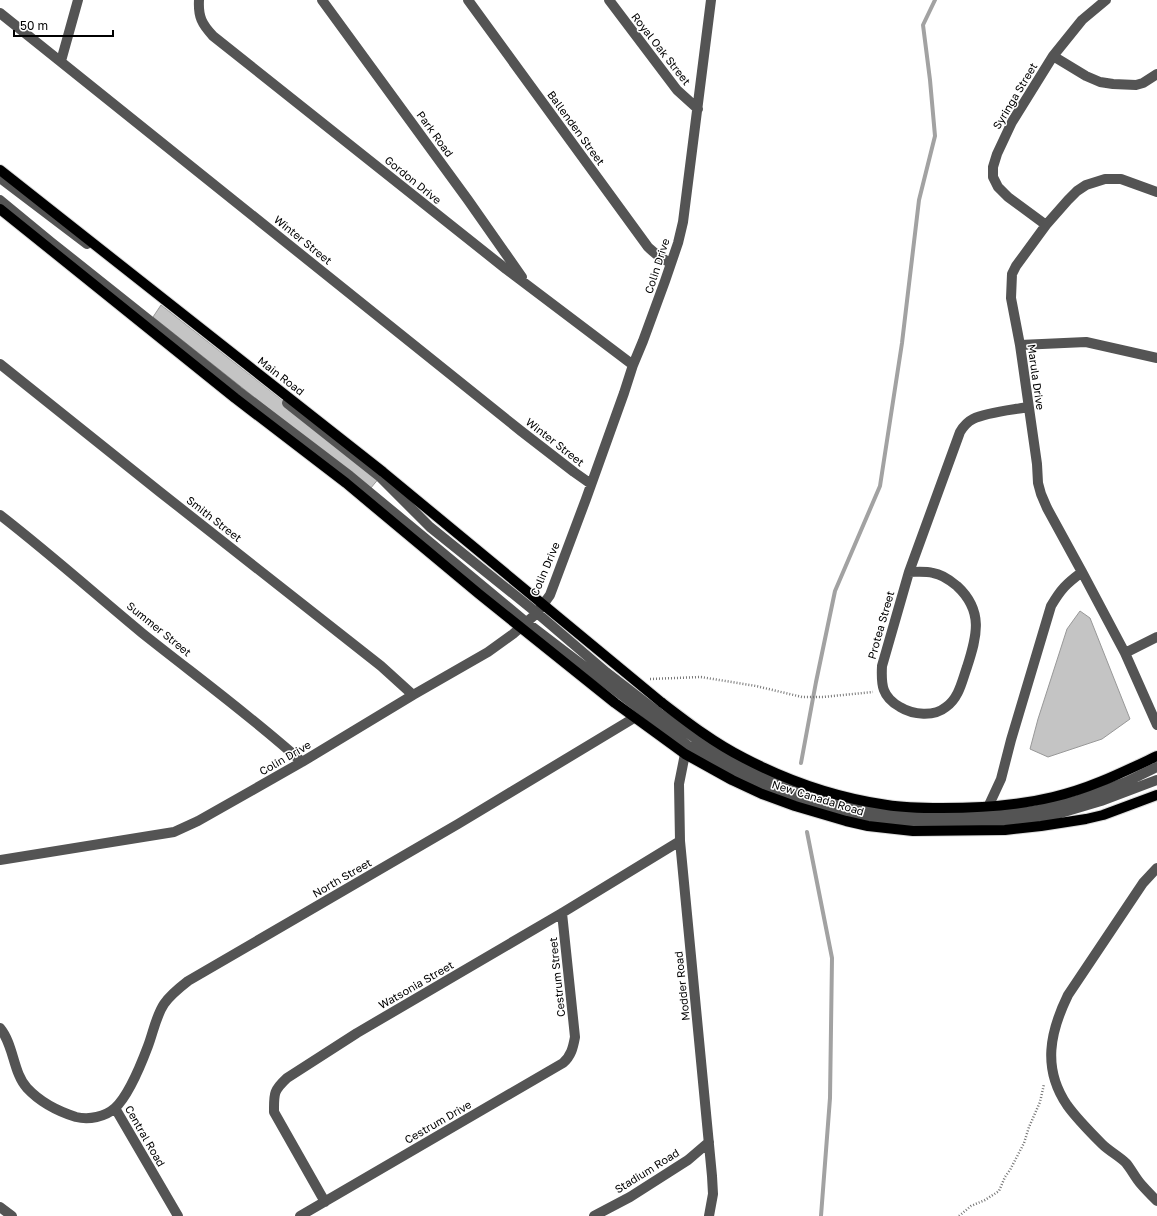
<svg xmlns="http://www.w3.org/2000/svg" width="1157" height="1216" viewBox="0 0 1157 1216" font-family="'Golos Text',sans-serif">
<rect width="100%" height="100%" fill="#fff"/>
<g fill="none" stroke-linecap="round" stroke-linejoin="round">
<path stroke="#a2a2a2" stroke-width="4" d="M801,763L816,682L835,591L880,486L902,343L919,200L935,136L930,80L923,25L935,0
M807,832L832,958L830,1098L821,1216"/>
</g>
<path fill="#c4c4c4" stroke="#989898" d="M161,305L380,477L370,489L153,317Z
M1080,611L1090,618L1130,719L1102,739L1048,757L1030,749L1038,719L1067,629Z"/>
<g fill="none" stroke-linecap="round" stroke-linejoin="round">
<g stroke="#dbdbdb" stroke-width="12">
<path id="major" d="M0,170L383,472L661,702C687,722 714,743 744,758C788,781 838,798 887,805C905,808 924,808 942,808C979,808 1016,806 1053,797C1089,789 1123,772 1157,756
M0,209L235,398L346,483L479,594L615,703L685,754L732,780L762,794L795,806L846,821L868,826L913,831L1005,830L1041,826L1086,819L1103,815L1157,795"/>
</g>
<path stroke="#767676" stroke-width="2.5" stroke-dasharray="1 2" stroke-linecap="butt" d="M650,679L701,677L756,686L802,697H823L873,692
M959,1216L971,1206L985,1200L999,1191L1005,1177L1010,1170L1024,1143L1029,1127L1040,1102L1044,1084"/>
<path stroke="#545454" stroke-width="10" d="M199,0C198,17 202,24 213,36L506,269L633,365
M322,0L468,200L522,277
M468,0L648,247C655,254 662,259 671,263
M609,0L677,90L698,109
M0,13L521,431L574,472L591,484
M1053,56L1086,76L1100,82L1113,84L1136,85L1143,83L1157,74
M61,61L78,0
M0,178L87,244
M1157,192L1121,179H1105L1086,185L1077,191L1068,200L1046,225L1016,266L1012,274L1011,298L1020,345L1037,464L1038,483L1041,494L1047,508L1082,572L1125,653L1157,725
M0,200L51,242L238,391L350,476L526,622L687,745L733,771L757,782L793,796L830,809L886,821L923,824L994,823L1034,819L1054,815L1101,801L1157,780
M1046,225L1008,197L998,187L993,177V167L997,154L1012,122L1053,56L1082,20L1106,0
M1020,345L1086,342L1157,358
M0,364L160,492L381,666L413,695
M287,403L379,476L430,527L537,613L606,672L659,713L699,741L734,761L785,784L821,797L853,807L884,813L916,816L976,815L1032,811L1078,800L1126,782L1157,767
M0,515C49,553 95,594 142,633C196,676 251,716 302,762
M909,572C917,572 925,571 933,573C941,574 951,581 957,586C984,611 977,636 967,667C962,681 959,698 946,707C934,717 913,715 900,707C882,697 881,685 882,666Z
M909,572L960,432C963,427 967,422 973,419C987,412 1012,410 1028,407
M1125,653L1157,637
M685,754L679,784L680,841L712,1176L713,1194L709,1216
M988,807L1001,779L1011,740L1051,606C1061,589 1066,584 1082,572
M0,860L174,832L198,821L251,791L302,762L413,695L488,652L513,634L537,613L550,595L586,499L624,393L633,365L643,341L665,281L678,243L683,222L711,0
M1157,868L1143,883L1068,995C1050,1032 1042,1068 1067,1105C1077,1119 1090,1132 1102,1144C1109,1151 1119,1156 1126,1163C1131,1169 1135,1177 1140,1183C1145,1189 1151,1195 1157,1201
M0,1028C14,1045 13,1073 27,1088C40,1102 57,1111 76,1117C89,1120 105,1117 115,1108C128,1096 142,1062 148,1046C153,1033 156,1016 164,1004C170,995 179,988 188,981L458,824L634,718
M115,1108L178,1216
M325,1202L274,1112C274,1094 273,1091 287,1078L357,1033L562,913L680,841
M0,1207L12,1216
M300,1216L563,1063C571,1056 573,1048 575,1037L562,913
M594,1216L630,1197L688,1160L709,1142"/>
<use href="#major" stroke="#000" stroke-width="10"/>
</g>
<g text-anchor="middle" stroke-width="3" stroke-linejoin="round" paint-order="stroke">
<g font-size="11" fill="#000" stroke="#fff">
<text transform="translate(661 49) rotate(52)" y="4">Royal Oak Street</text>
<text transform="translate(1015 96) rotate(-59)" y="4">Syringa Street</text>
<text transform="translate(576 128) rotate(54)" y="4">Ballenden Street</text>
<text transform="translate(435 134) rotate(54)" y="4">Park Road</text>
<text transform="translate(413 180) rotate(39)" y="4">Gordon Drive</text>
<text transform="translate(303 240) rotate(39)" y="4">Winter Street</text>
<text transform="translate(657 266) rotate(-72)" y="4">Colin Drive</text>
<text transform="translate(281 376) rotate(38)" y="4">Main Road</text>
<text transform="translate(1036 377) rotate(82)" y="4">Marula Drive</text>
<text transform="translate(555 442) rotate(38)" y="4">Winter Street</text>
<text transform="translate(214 519) rotate(38)" y="4">Smith Street</text>
<text transform="translate(545 569) rotate(-67)" y="4">Colin Drive</text>
<text transform="translate(881 625) rotate(-74)" y="4">Protea Street</text>
<text transform="translate(159 629) rotate(39)" y="4">Summer Street</text>
<text transform="translate(285 758) rotate(-30)" y="4">Colin Drive</text>
<text transform="translate(818 798) rotate(17)" y="4">New Canada Road</text>
<text transform="translate(342 878) rotate(-30)" y="4">North Street</text>
<text transform="translate(557 977) rotate(-96)" y="4">Cestrum Street</text>
<text transform="translate(416 985) rotate(-30)" y="4">Watsonia Street</text>
<text transform="translate(682 986) rotate(-96)" y="4">Modder Road</text>
<text transform="translate(438 1122) rotate(-30)" y="4">Cestrum Drive</text>
<text transform="translate(145 1136) rotate(60)" y="4">Central Road</text>
<text transform="translate(647 1171) rotate(-32)" y="4">Stadium Road</text>
</g>
</g>
<path d="M14 30v6h99v-6" fill="none" stroke="#000000" stroke-width="2"/>
<text x="20" y="30" font-size="12" fill="#000000" stroke="#ffffff" stroke-width="3" paint-order="stroke">50 m</text>
</svg>
